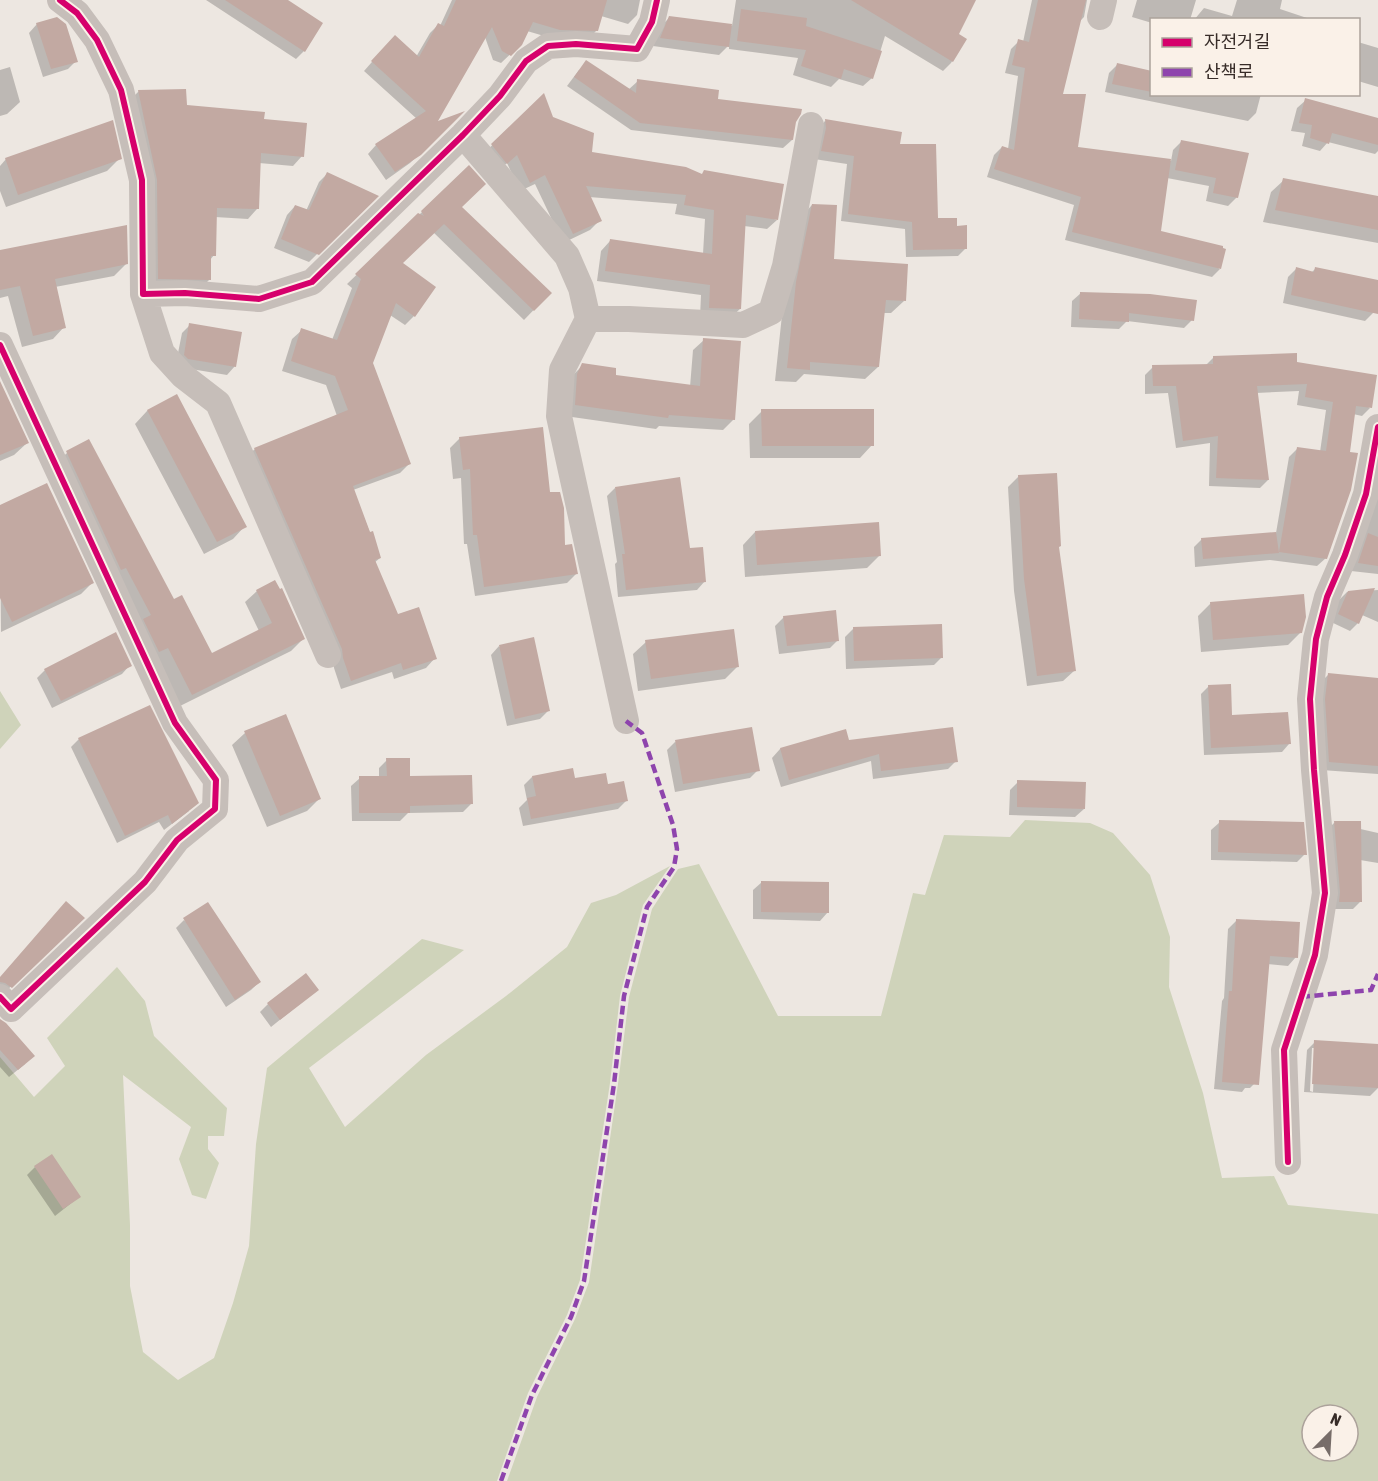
<svg xmlns="http://www.w3.org/2000/svg" width="1378" height="1481" viewBox="0 0 1378 1481" font-family="'Asap Condensed','Noto Sans KR',sans-serif">
<rect width="100%" height="100%" fill="#ede7e1"/>
<path fill="#cfd3ba" fill-rule="evenodd" d="M0,691L21,725L0,749Z
M1025,820L1090,823L1113,833L1150,875L1170,937L1169,987L1203,1093L1222,1178L1274,1176L1288,1205L1378,1214V1481H507L537,1397L575,1319L589,1282L618,1084L629,997L652,909L678,869L699,864L778,1016H881L913,893L925,895L944,835L1010,837ZM1312,1415H1348V1451H1312Z
M670,866L643,905L620,996L610,1083L580,1280L567,1315L528,1393L497,1481H0V1057L34,1097L65,1066L47,1038L117,967L145,1001L154,1036L227,1108L224,1136H208V1149L219,1163L206,1199L192,1195L179,1159L191,1127L123,1075L130,1225V1286L143,1352L178,1380L214,1358L233,1303L249,1246L256,1144L267,1068L422,939L464,950L309,1068L345,1127L426,1055L506,996L567,947L591,903L616,895Z"/>
<path fill="#0003" fill-rule="evenodd" d="M206,0H285L321,24L304,51L296,59Z
M452,0H640L637,15L628,24L601,16L597,30L588,39L551,38L527,31L521,44L501,63L493,60L485,37L435,124L459,115L410,163L386,180L368,154L376,145L417,119L364,71L386,46L416,57L430,33L438,25L440,26Z
M736,0H975L957,35L965,40L951,63L943,71L885,36L872,78L863,86L839,79L831,87L793,75L798,58L729,49V45L719,55L653,46L661,26L669,18L732,26Z
M1032,0H1087L1084,17L1079,22L1059,103L1077,148L1171,161L1173,150L1181,142L1237,197L1228,206L1206,201L1209,186L1167,178L1160,232L1220,269L1212,277L1065,240L1074,205L987,177L994,155L1002,147L1008,149L1018,76L1005,73L1011,49L1019,41L1023,42Z
M1137,0H1196L1190,20H1152V23L1132,17Z
M1237,0H1282L1280,9L1313,20H1194L1204,8L1232,16Z
M37,24L76,61L68,69L43,77L29,33Z
M1358,42L1378,48V87L1358,81Z
M1117,65L1152,72V94H1261L1256,113L1248,121L1105,92L1109,73Z
M10,67L20,102L7,114L0,116V70Z
M579,70L628,90L638,81L795,122L792,140L783,148L631,130L567,86Z
M139,91L185,106L263,121L302,156L293,166L259,163L257,209L248,219L215,217L214,255L210,260V279L200,289L149,288L129,101Z
M543,96L552,118L590,153L777,220L767,229L744,226L740,309L730,318L700,317L701,295L597,281L601,251L610,241L703,254L705,219L675,214L677,204L589,197L600,220L590,230L563,243L535,184L520,191L507,163L497,172L482,155Z
M1306,100L1378,119V151L1375,154L1328,142L1320,151L1302,146L1305,133L1291,131L1297,108Z
M825,121L898,146L937,220L956,227L966,248L958,256L906,257L905,229L841,221L847,164L814,159L818,129Z
M120,158L107,171L6,207L0,191V166L6,159Z
M469,167L460,207L550,293L524,320L433,232L401,264L414,316L405,325L390,315L371,363L409,464L400,473L353,490L380,558L374,563L397,616L435,658L426,668L394,679L392,672L341,689L334,668L333,659L245,458L255,449L337,416L326,385L282,371L292,339L302,330L332,340L352,288L347,284Z
M327,174L376,196L309,262L274,248L287,215L295,206L306,211L319,182Z
M1284,180L1378,198V243L1263,222L1271,192Z
M812,205L832,260L904,301L891,313H883L878,367L865,379L804,374L796,382L775,381L784,296L800,218Z
M0,251L126,264L114,276L55,287L64,327L53,339L22,347L8,296L0,298Z
M1316,268L1378,282L1373,313L1365,321L1283,303L1288,277L1296,269L1311,273Z
M1081,293L1192,320L1184,328L1127,321L1119,329L1071,327L1072,301Z
M190,325L235,366L227,375L179,367L176,363L182,333Z
M704,340L734,419L723,430L659,426L656,429L565,416L572,376L583,365L614,376L690,387L693,350Z
M1213,358L1296,363L1370,408L1362,416L1353,414L1326,558L1317,566L1270,560L1195,567L1194,547L1202,539L1276,533L1289,457L1297,449L1320,452L1326,410L1297,405L1299,391L1256,393L1268,480L1260,488L1209,486L1210,443L1176,448L1168,393L1145,394V375L1153,367L1205,366Z
M176,396L245,526L233,539L204,554L135,424L147,411Z
M762,411L872,445L860,458H750L749,424Z
M0,414L27,443L14,455L0,461Z
M460,438L549,493L564,547L577,573L567,583L475,596L467,544H464L461,478L453,479L450,448Z
M89,441L174,601L211,655L259,631L245,602L257,591L303,639L291,651L180,706L55,464L67,453Z
M1019,476L1058,548L1074,671L1063,681L1027,686L1014,591L1008,487Z
M1378,479V574L1351,571Z
M615,488L689,549L705,581L697,590L618,597L615,564L617,562L607,496Z
M0,507L92,583L81,594L1,632Z
M755,532L880,555L867,568L745,577L743,545Z
M1378,590V622L1362,615L1358,623L1350,631L1331,622L1338,601L1347,592Z
M1211,603L1301,632L1288,645L1201,652L1198,616Z
M784,617L838,640L830,648L779,654L775,626Z
M853,629L942,657L934,665L846,669L845,637Z
M646,642L737,667L725,679L638,691L633,654Z
M499,646L548,711L540,719L507,726L491,655Z
M130,665L122,674L52,708L37,678L45,670Z
M1328,675L1378,680V774L1321,770L1320,683Z
M1209,686L1231,716L1289,744L1282,752L1204,755L1201,694Z
M245,733L319,799L307,811L267,827L232,745Z
M79,739L189,811L164,830L159,822L117,843L71,747Z
M675,742L758,770L750,778L675,792L667,750Z
M848,742L956,761L948,769L873,779L871,761L781,787L772,758L780,749Z
M387,760L408,778L471,804L463,812L408,813L400,821H352L351,786L360,778H379V768Z
M532,777L574,780L607,785L626,801L618,809L523,826L519,808L527,800L524,785Z
M1018,782L1084,809L1075,817L1009,815L1010,790Z
M1220,822L1305,854L1297,862L1211,860V830Z
M1334,823L1378,833V863L1360,860L1361,901L1353,909H1332L1327,830Z
M762,882L828,912L820,921L753,919V890Z
M82,918L2,995L0,993V978Z
M184,920L259,982L251,990L226,1007L176,928Z
M1237,920L1296,957L1288,966L1268,964L1258,1080L1250,1088H1245L1242,1092L1214,1089L1222,1001L1224,998L1228,929Z
M317,990L271,1027L260,1012L268,1004Z
M0,1020L25,1064L9,1077L0,1067Z
M1315,1042L1378,1045V1088L1370,1096L1304,1092L1307,1050ZM1312,1048H1315L1313,1092L1310,1091Z
M35,1167L79,1197L55,1216L27,1175Z"/>
<path fill="#c2a9a2" d="M225,0H288L323,23L305,52Z
M456,0H607L598,31L560,30L533,22L522,45L511,56L502,51L492,27L438,121L465,111L421,155L395,172L375,144L426,111L371,61L395,35L419,57L438,23L444,26Z
M851,0H976L959,34L967,39L953,62Z
M1038,0H1086L1063,94H1086L1078,147L1171,159L1161,231L1223,246V248L1226,249L1221,269L1072,232L1081,197L994,169L1002,146L1014,150L1025,68L1012,65L1018,39L1029,42Z
M741,9L807,18L806,26L882,51L873,79L844,69L841,79L801,66L806,50L737,41Z
M669,16L732,24L729,47L660,38Z
M57,17L66,24L78,62L51,69L36,23Z
M586,60L636,93L637,79L719,90L718,99L802,109L801,114L796,122L793,140L640,123L574,77Z
M1117,63L1152,71V92L1112,84Z
M186,89L187,105L265,112L264,119L307,123L304,157L261,153L259,209L217,208L216,256H211V280L158,279L157,180L138,90Z
M544,93L553,117L594,133L592,152L686,167L702,174L704,170L784,184L778,220L746,215L741,309L709,308L710,285L605,271L610,239L712,254L714,210L684,205L686,195L586,186L602,221L573,234L545,175L530,183L517,155L507,164L491,144Z
M1305,98L1378,118V145L1332,133L1329,144L1310,138L1312,125L1299,123Z
M825,119L902,132L900,144H936L938,218H957V226L967,225V249L913,250L912,222L848,214L854,156L821,151L826,128Z
M113,120L122,159L18,195L5,158Z
M1181,140L1249,153L1238,198L1213,193L1216,178L1175,170Z
M469,165L486,184L462,207L552,293L534,311L444,224L403,263L436,287L415,317L396,303L373,363L411,464L353,486L370,532L373,531L381,558L375,560L398,614L419,607L437,659L403,670L401,663L351,681L343,658L342,649L254,448L348,410L335,376L291,361L301,328L337,340L361,279L355,274L418,213L424,216L421,211Z
M327,172L379,196L319,255L281,239L295,205L309,210Z
M1283,178L1378,196V230L1275,210Z
M812,204L837,205L834,259L908,264L906,301L886,300L879,367L810,362V370L787,368L796,282Z
M127,225L128,264L55,279L66,328L33,336L20,286L0,290V250Z
M1296,267L1314,272L1315,267L1378,280V314L1291,295Z
M1080,292L1150,294L1197,300L1194,321L1129,313V322L1079,319Z
M189,323L242,332L236,367L188,359L184,355Z
M703,338L741,341L735,420L669,415L668,418L575,405L577,374L582,363L616,368V375L700,386Z
M1297,353V362L1377,375L1372,408L1356,406L1350,452L1358,453L1351,490L1327,559L1279,552L1297,447L1326,451L1333,402L1305,397L1307,384L1257,386L1269,480L1216,478L1218,436L1183,441L1176,386H1153L1152,365L1213,364V356Z
M0,381L29,443L0,455Z
M177,394L247,527L217,542L147,410Z
M761,409H874V446H762Z
M543,427L550,492H560L564,508L565,545L572,544L578,574L484,587L477,535H473L470,469L463,470L459,437Z
M89,439L174,599L182,595L212,653L272,623L256,590L275,580L280,589L282,588L305,639L192,695L168,648L159,652L143,619L151,615L126,568L121,570L66,451Z
M1057,473L1061,546L1059,547L1076,671L1037,676L1024,579L1018,475Z
M680,477L690,548L703,547L706,582L626,590L622,554H625L615,487Z
M47,483L94,583L12,622L0,598V505Z
M879,522L881,556L757,565L755,531Z
M1276,532L1279,553L1203,559L1201,538Z
M1368,533L1378,537V566L1358,563Z
M1375,588L1359,624L1338,614L1348,591Z
M1304,594L1306,617L1302,633L1213,640L1210,602Z
M836,610L839,641L787,646L783,616Z
M942,624L943,658L854,661L853,627Z
M734,629L739,667L651,679L645,640Z
M116,632L132,666L61,701L44,669Z
M534,637L550,711L515,719L499,645Z
M1328,673L1378,678V766L1329,762L1325,699Z
M1231,684L1232,715L1288,712L1291,744L1211,748L1208,685Z
M150,705L199,803L172,824L168,815L125,836L78,738Z
M286,714L321,799L280,816L244,731Z
M752,727L760,771L683,784L675,740Z
M953,727L958,762L881,771L879,754L789,780L780,748L846,729L849,740Z
M386,758H410V776L472,775L473,804L410,806V813H359V776H387Z
M573,768L575,778L606,773L608,784L624,781L628,801L531,819L527,798L536,796L532,776Z
M1017,780L1086,782L1085,809L1017,807Z
M1219,820L1304,822L1307,855L1218,852Z
M1334,821H1361L1362,902H1339L1340,892Z
M761,881L829,882V913L761,912Z
M66,901L85,918L12,988L5,983L0,982V977Z
M208,902L261,982L235,1000L183,918Z
M1236,919L1300,922L1298,958L1270,956L1259,1085L1222,1082L1229,991H1232Z
M306,973L319,990L280,1020L267,1003Z
M0,1019L6,1023L35,1056L18,1070L0,1050Z
M1314,1040L1378,1044V1088L1312,1084Z
M52,1154L81,1197L63,1209L34,1166Z"/>
<g fill="none" stroke-linecap="round" stroke-linejoin="round">
<path stroke="#c6beb9" stroke-width="26" d="M60,0L77,13L97,40L121,90L142,180L143,294L185,293L259,299L312,282L463,135L500,96L526,61L548,46L576,44L637,49L652,22L657,0
M1100,17L1104,0
M463,135L567,256L581,288L588,319L562,370L559,416L626,721
M143,294L162,353L183,376L218,403L328,655
M588,319H629L743,325L771,312L785,266L811,125
M0,345L175,723L216,780L215,809L177,840L145,882L11,1009L0,997
M1288,1162L1284,1050L1315,955L1325,893L1314,770L1310,699L1316,639L1327,597L1345,555L1366,494L1378,427"/>
<path stroke="#8e44ad" stroke-width="4.5" stroke-dasharray="9 4.5" stroke-linecap="butt" d="M1301,997L1371,990L1378,974
M501,1481L532,1395L571,1317L584,1281L614,1084L624,996L647,907L674,867L677,849L673,825L642,733L626,721"/>
<g stroke="#faf1e8" stroke-width="10">
<path id="cycleway" d="M60,0L77,13L97,40L121,90L142,180L143,294L185,293L259,299L312,282L463,135L500,96L526,61L548,46L576,44L637,49L652,22L657,0
M0,345L175,723L216,780L215,809L177,840L145,882L11,1009L0,997
M1288,1162L1284,1050L1315,955L1325,893L1314,770L1310,699L1316,639L1327,597L1345,555L1366,494L1378,427"/>
</g>
<use href="#cycleway" stroke="#d6006c" stroke-width="6"/>
</g>
<rect x="1150" y="18" width="210" height="78" fill="#faf1e8" stroke="#aca29b" stroke-width="1.5"/>
<rect x="1162" y="38" width="30" height="9" fill="#d6006c" stroke="#aca29b" stroke-width="1.5"/>
<text x="1204" y="48" font-size="18" fill="#372c28">자전거길</text>
<rect x="1162" y="68" width="30" height="9" fill="#8e44ad" stroke="#aca29b" stroke-width="1.5"/>
<text x="1204" y="78" font-size="18" fill="#372c28">산책로</text>
<g transform="translate(1330 1433) rotate(24)"><circle r="28" fill="#faf1e8" stroke="#aca29b" stroke-width="1.5"/>
<path d="M0-4.5L10 22L0 15L-10 22Z" fill="#776d69"/>
<text y="-9" font-size="16" font-weight="bold" text-anchor="middle" fill="#372c28">N</text>
</g>
</svg>
